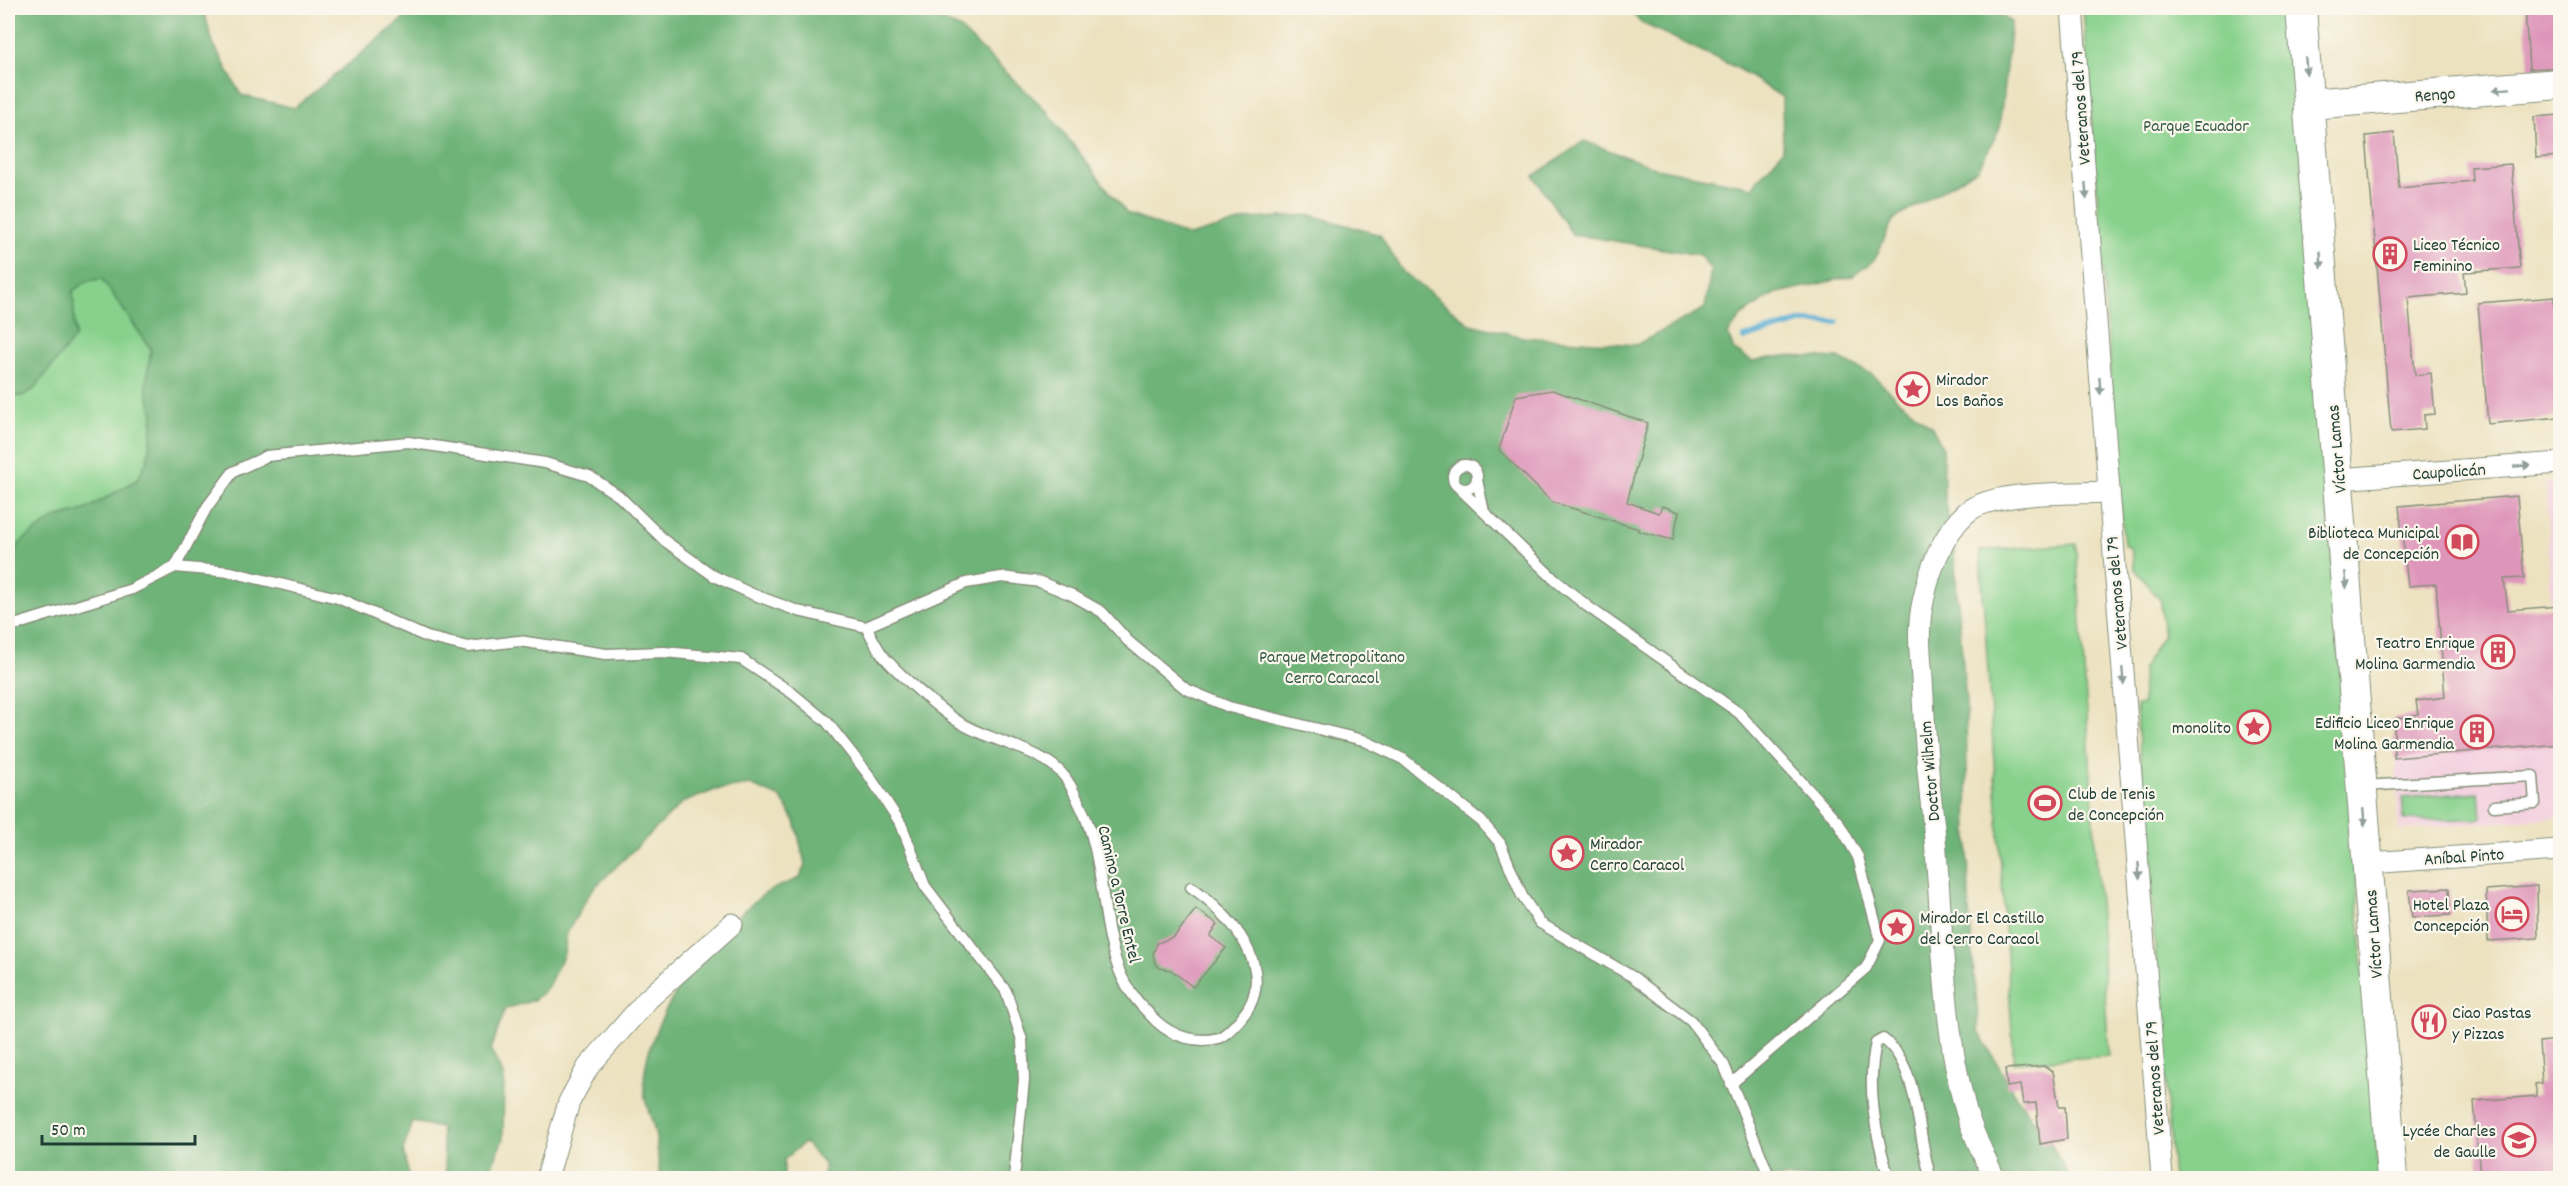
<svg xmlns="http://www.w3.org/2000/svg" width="2568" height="1186" viewBox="0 0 2568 1186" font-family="Dekko,sans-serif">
<rect width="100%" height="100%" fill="#fbf7ec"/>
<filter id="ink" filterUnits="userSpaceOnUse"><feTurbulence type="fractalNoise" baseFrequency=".0167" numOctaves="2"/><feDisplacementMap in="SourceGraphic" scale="12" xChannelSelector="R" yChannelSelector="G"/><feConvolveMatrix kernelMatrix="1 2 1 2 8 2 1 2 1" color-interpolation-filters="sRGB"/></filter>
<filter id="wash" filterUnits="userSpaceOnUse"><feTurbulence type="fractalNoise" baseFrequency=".008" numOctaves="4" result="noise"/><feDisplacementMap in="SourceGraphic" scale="24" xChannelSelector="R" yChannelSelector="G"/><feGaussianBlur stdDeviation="1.35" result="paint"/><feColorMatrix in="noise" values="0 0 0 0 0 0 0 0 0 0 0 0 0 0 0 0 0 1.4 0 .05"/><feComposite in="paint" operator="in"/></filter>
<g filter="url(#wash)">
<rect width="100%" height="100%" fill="#ece2c0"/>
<path fill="#f3cfdf" d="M2560,482V817L2399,830L2394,719L2418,714L2416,701L2455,696L2551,607L2546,483Z"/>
<path fill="#88d18c" stroke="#548760" stroke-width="1.5" d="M2083,8H2290L2379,1178H2173L2136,706L2143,703L2142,669L2163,635L2161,601L2134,568L2131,548L2124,545Z
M102,279L151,349L146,387L153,414L151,439L147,461L137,480L85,510L55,518L8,558V396H22L33,390L75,337L73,291L87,281Z
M2076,544L2109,1056L2014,1062L1980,551Z
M2479,792L2481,819L2404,820L2402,798Z"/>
<path fill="#6eb378" stroke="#467856" stroke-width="1.5" d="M8,8H203L213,43L241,95L294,108L417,8H913L959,28L1045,109L1127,214L1189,236L1250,219L1311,215L1380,235L1403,272L1470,324L1523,337L1636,345L1705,308L1711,270L1700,255L1572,234L1534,176L1584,141L1656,168L1752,187L1783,150L1782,97L1737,68L1640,22L1628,8L1991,9L2011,22L1999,130L1978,169L1893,220L1875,259L1853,276L1774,294L1742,315L1728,334L1734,350L1752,361L1784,356L1838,358L1873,375L1896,398L1932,427L1943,449L1944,491L1954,553L1966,703L1969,911L1979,1032L2017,1098L2048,1139L2070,1178H824V1164L804,1142L784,1160V1178H660C658,1162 658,1144 654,1128C651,1116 644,1102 644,1089C642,1021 711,934 763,895C773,887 788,883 800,878L805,864L795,821L781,798L750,785L715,790L682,803L591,891L567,933L564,954L547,988L534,1000L505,1009L491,1050L504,1077L503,1139L487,1178H454L446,1173L441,1128L413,1122L403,1150L409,1178H8V558L23,540L55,518L85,510L137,480L147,461L151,439L153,414L146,387L151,349L102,279L87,281L73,291L75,337L33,390L22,396H8Z"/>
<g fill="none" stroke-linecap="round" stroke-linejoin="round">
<path stroke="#56add3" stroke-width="6" d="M1744,338L1800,322H1837"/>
</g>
<g id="blocks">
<path fill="#de95ba" d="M2525,8H2560V67L2529,69Z
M2560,115V156L2536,158L2534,117Z
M2394,133L2399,188L2472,181L2471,167L2511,164L2520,268L2464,272L2466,293L2408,298L2415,375L2431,373L2435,414L2424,415L2425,429L2391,432L2366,136Z
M2554,297L2560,417L2488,424L2478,303Z
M1552,390L1648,423L1627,502L1659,513L1662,506L1679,512L1673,540L1638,531L1639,529L1552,502L1499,450L1516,396Z
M2517,496L2524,578L2504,579L2508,610L2560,606V744L2394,758V719L2418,714L2416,701L2445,697L2436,584L2408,586L2399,506Z
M2537,886L2538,938L2488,941L2486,890Z
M2449,888L2450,915L2412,917L2409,890Z
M1196,909L1218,924L1210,936L1226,948L1193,987L1171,970L1160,968L1155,963L1153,954L1157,943L1174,937Z
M2560,1040V1094L2556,1095L2560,1179H2480L2474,1101L2537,1096L2535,1084L2542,1083L2539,1042Z
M2044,1066L2053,1071L2059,1107H2065L2067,1139L2040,1144L2036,1103L2023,1104L2020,1085L2007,1087L2005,1069Z"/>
</g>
</g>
<g filter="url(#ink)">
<use href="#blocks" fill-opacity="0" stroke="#86907a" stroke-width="1.5"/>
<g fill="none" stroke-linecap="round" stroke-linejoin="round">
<g stroke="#86907a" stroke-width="13">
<path id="service" d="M1453 477a12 12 0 1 1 24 0a12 12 0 1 1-24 0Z
M1477,480L1484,512
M1459,488L1555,580L1587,606L1739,713L1838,822L1858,857L1880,940L1866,968L1731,1084
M175,567L231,572L338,598L427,637L468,647L519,641L606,654L664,652L741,659L792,693L827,722L868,774L901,824L925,886L1006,991L1022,1040L1024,1080L1014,1178
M8,627L132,589L175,567L207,507L233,472L267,456L408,442L545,463L589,476L619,496L665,541L714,576L752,594L798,611L866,627
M866,627L966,583L1002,577L1040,582L1072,595L1102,612L1128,641L1186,689L1229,707L1363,740L1403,759L1481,821L1500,843L1522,896L1540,923L1633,977L1691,1021L1724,1065L1770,1178
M866,627C872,636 877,649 885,658C900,675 936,707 956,720C987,742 1041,747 1064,776C1070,783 1075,794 1079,803C1106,855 1099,917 1119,970C1127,991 1141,1006 1156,1021C1172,1036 1196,1044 1218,1038C1227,1035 1236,1024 1242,1017C1281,971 1229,912 1191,887
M2363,786L2533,776L2535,803L2494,806
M1889,1178C1876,1137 1866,1086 1876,1043L1883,1039C1920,1065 1917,1139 1931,1178"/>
</g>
<g stroke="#86907a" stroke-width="23">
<path id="minor" d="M2072,8L2162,1178
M2338,479L2560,463
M2368,863L2560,850
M547,1178L569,1102L588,1067L648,999L732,924
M1994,1178C1984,1155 1971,1131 1965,1107C1941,1018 1943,919 1934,828C1928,778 1924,728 1922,678C1920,653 1917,627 1923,602C1929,571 1942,535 1966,513C1991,490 2072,494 2107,492"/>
</g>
<g stroke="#86907a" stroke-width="32">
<path id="secondary" d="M2301,8L2392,1178
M2309,104L2560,84"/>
</g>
<use href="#service" stroke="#fff" stroke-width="10"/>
<use href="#minor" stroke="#fff" stroke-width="21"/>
<use href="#secondary" stroke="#fff" stroke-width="30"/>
</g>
<defs><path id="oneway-solid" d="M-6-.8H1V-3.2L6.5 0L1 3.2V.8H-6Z" transform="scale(1.5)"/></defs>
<g fill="#8f9e9a">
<use href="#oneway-solid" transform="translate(2306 66) rotate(86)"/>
<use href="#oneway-solid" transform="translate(2502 89) rotate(176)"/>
<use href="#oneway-solid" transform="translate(2086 191) rotate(86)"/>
<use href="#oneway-solid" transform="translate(2321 260) rotate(86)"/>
<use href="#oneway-solid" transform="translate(2100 386) rotate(86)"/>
<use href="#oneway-solid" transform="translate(2522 466) rotate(-4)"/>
<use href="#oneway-solid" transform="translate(2346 580) rotate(85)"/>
<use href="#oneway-solid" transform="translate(2123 676) rotate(85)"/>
<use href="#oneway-solid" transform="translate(2364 817) rotate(85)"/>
<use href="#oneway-solid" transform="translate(2139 871) rotate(86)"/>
</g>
</g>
<defs>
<g id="building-ring" transform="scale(1.725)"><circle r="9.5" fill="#fbf7ec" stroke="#d1495b" stroke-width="1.5"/><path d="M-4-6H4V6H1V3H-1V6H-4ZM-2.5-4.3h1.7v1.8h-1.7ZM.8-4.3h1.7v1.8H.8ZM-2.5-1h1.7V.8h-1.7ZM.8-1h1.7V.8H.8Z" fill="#d1495b"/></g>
<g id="sight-ring" transform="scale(1.725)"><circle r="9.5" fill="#fbf7ec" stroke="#d1495b" stroke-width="1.5"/><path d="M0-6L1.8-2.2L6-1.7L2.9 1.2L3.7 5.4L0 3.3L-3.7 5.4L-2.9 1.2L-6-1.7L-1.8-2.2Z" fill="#d1495b"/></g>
<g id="library-ring" transform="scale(1.725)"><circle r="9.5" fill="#fbf7ec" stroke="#d1495b" stroke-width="1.5"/><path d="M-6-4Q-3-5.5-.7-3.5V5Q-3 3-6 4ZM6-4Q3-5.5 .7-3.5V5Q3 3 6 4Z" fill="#d1495b"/></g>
<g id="stadium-ring" transform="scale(1.725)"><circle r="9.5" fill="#fbf7ec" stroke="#d1495b" stroke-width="1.5"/><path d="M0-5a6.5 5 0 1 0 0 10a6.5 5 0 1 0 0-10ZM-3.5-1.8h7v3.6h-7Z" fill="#d1495b"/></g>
<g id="hotel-ring" transform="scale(1.725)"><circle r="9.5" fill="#fbf7ec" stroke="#d1495b" stroke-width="1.5"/><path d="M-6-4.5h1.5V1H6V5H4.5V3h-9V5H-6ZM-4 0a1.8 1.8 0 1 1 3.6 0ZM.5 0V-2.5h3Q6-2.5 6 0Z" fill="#d1495b"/></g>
<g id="restaurant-ring" transform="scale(1.725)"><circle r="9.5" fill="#fbf7ec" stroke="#d1495b" stroke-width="1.5"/><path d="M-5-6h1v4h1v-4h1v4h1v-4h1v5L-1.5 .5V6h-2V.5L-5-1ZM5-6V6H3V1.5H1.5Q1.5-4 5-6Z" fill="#d1495b"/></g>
<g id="school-ring" transform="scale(1.725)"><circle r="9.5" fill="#fbf7ec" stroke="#d1495b" stroke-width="1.5"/><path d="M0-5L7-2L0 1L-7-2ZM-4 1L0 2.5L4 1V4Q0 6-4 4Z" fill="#d1495b"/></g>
</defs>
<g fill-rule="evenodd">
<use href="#building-ring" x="2390" y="254"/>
<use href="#sight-ring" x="1913" y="389"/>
<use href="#library-ring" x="2462" y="542"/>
<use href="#building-ring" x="2498" y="652"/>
<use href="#sight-ring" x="2254" y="727"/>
<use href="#building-ring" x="2477" y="732"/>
<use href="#stadium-ring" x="2045" y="803"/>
<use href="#sight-ring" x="1567" y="853"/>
<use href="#hotel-ring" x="2512" y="914"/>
<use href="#sight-ring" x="1897" y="927"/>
<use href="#restaurant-ring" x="2429" y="1022"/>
<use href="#school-ring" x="2519" y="1140"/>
</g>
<g text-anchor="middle" stroke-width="4.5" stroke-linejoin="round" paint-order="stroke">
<g font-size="18" fill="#1f3d34" stroke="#fbf7ec">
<text transform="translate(2435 94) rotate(-4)" y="6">Rengo</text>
<text transform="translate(2080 108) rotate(-94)" y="6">Veteranos del 79</text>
<text transform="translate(2336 449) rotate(-95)" y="6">Víctor Lamas</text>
<text transform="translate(2449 471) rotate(-4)" y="6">Caupolicán</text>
<text transform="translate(2116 593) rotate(-95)" y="6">Veteranos del 79</text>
<text transform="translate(1929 771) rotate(-95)" y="6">Doctor Wilhelm</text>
<text transform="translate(2464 856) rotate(-4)" y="6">Aníbal Pinto</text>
<text transform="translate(1120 894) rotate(77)" y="6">Camino a Torre Entel</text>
<text transform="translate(2373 934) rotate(-94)" y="6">Víctor Lamas</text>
<text transform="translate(2154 1078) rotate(-94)" y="6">Veteranos del 79</text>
</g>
<g font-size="18" fill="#345b46" stroke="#fbf7ec">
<text x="2196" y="131">Parque Ecuador</text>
<text x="1332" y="662">Parque Metropolitano<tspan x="1332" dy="21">Cerro Caracol</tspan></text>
</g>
<g font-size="18" fill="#1f3d34" stroke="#fbf7ec" text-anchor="start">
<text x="2413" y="250">Liceo Técnico<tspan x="2413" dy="21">Feminino</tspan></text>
<text x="1936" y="385">Mirador<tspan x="1936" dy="21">Los Baños</tspan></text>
<text x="2439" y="538" text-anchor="end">Biblioteca Municipal<tspan x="2439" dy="21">de Concepción</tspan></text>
<text x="2475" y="648" text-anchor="end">Teatro Enrique<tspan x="2475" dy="21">Molina Garmendia</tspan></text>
<text x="2454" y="728" text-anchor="end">Edificio Liceo Enrique<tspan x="2454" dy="21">Molina Garmendia</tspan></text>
<text x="2231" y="733" text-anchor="end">monolito</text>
<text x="2068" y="799">Club de Tenis<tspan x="2068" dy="21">de Concepción</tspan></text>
<text x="1590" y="849">Mirador<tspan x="1590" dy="21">Cerro Caracol</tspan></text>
<text x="2489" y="910" text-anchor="end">Hotel Plaza<tspan x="2489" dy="21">Concepción</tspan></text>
<text x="1920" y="923">Mirador El Castillo<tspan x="1920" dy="21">del Cerro Caracol</tspan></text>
<text x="2452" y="1018">Ciao Pastas<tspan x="2452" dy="21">y Pizzas</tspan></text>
<text x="2496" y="1136" text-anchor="end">Lycée Charles<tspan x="2496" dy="21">de Gaulle</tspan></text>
</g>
</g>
<rect width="2568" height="1186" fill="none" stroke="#fbf7ec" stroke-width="30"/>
<path d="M42 1135v9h153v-9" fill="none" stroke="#1f3d34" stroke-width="3"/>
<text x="51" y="1135" font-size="18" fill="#1f3d34" stroke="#fbf7ec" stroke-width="4.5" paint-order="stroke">50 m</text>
</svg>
